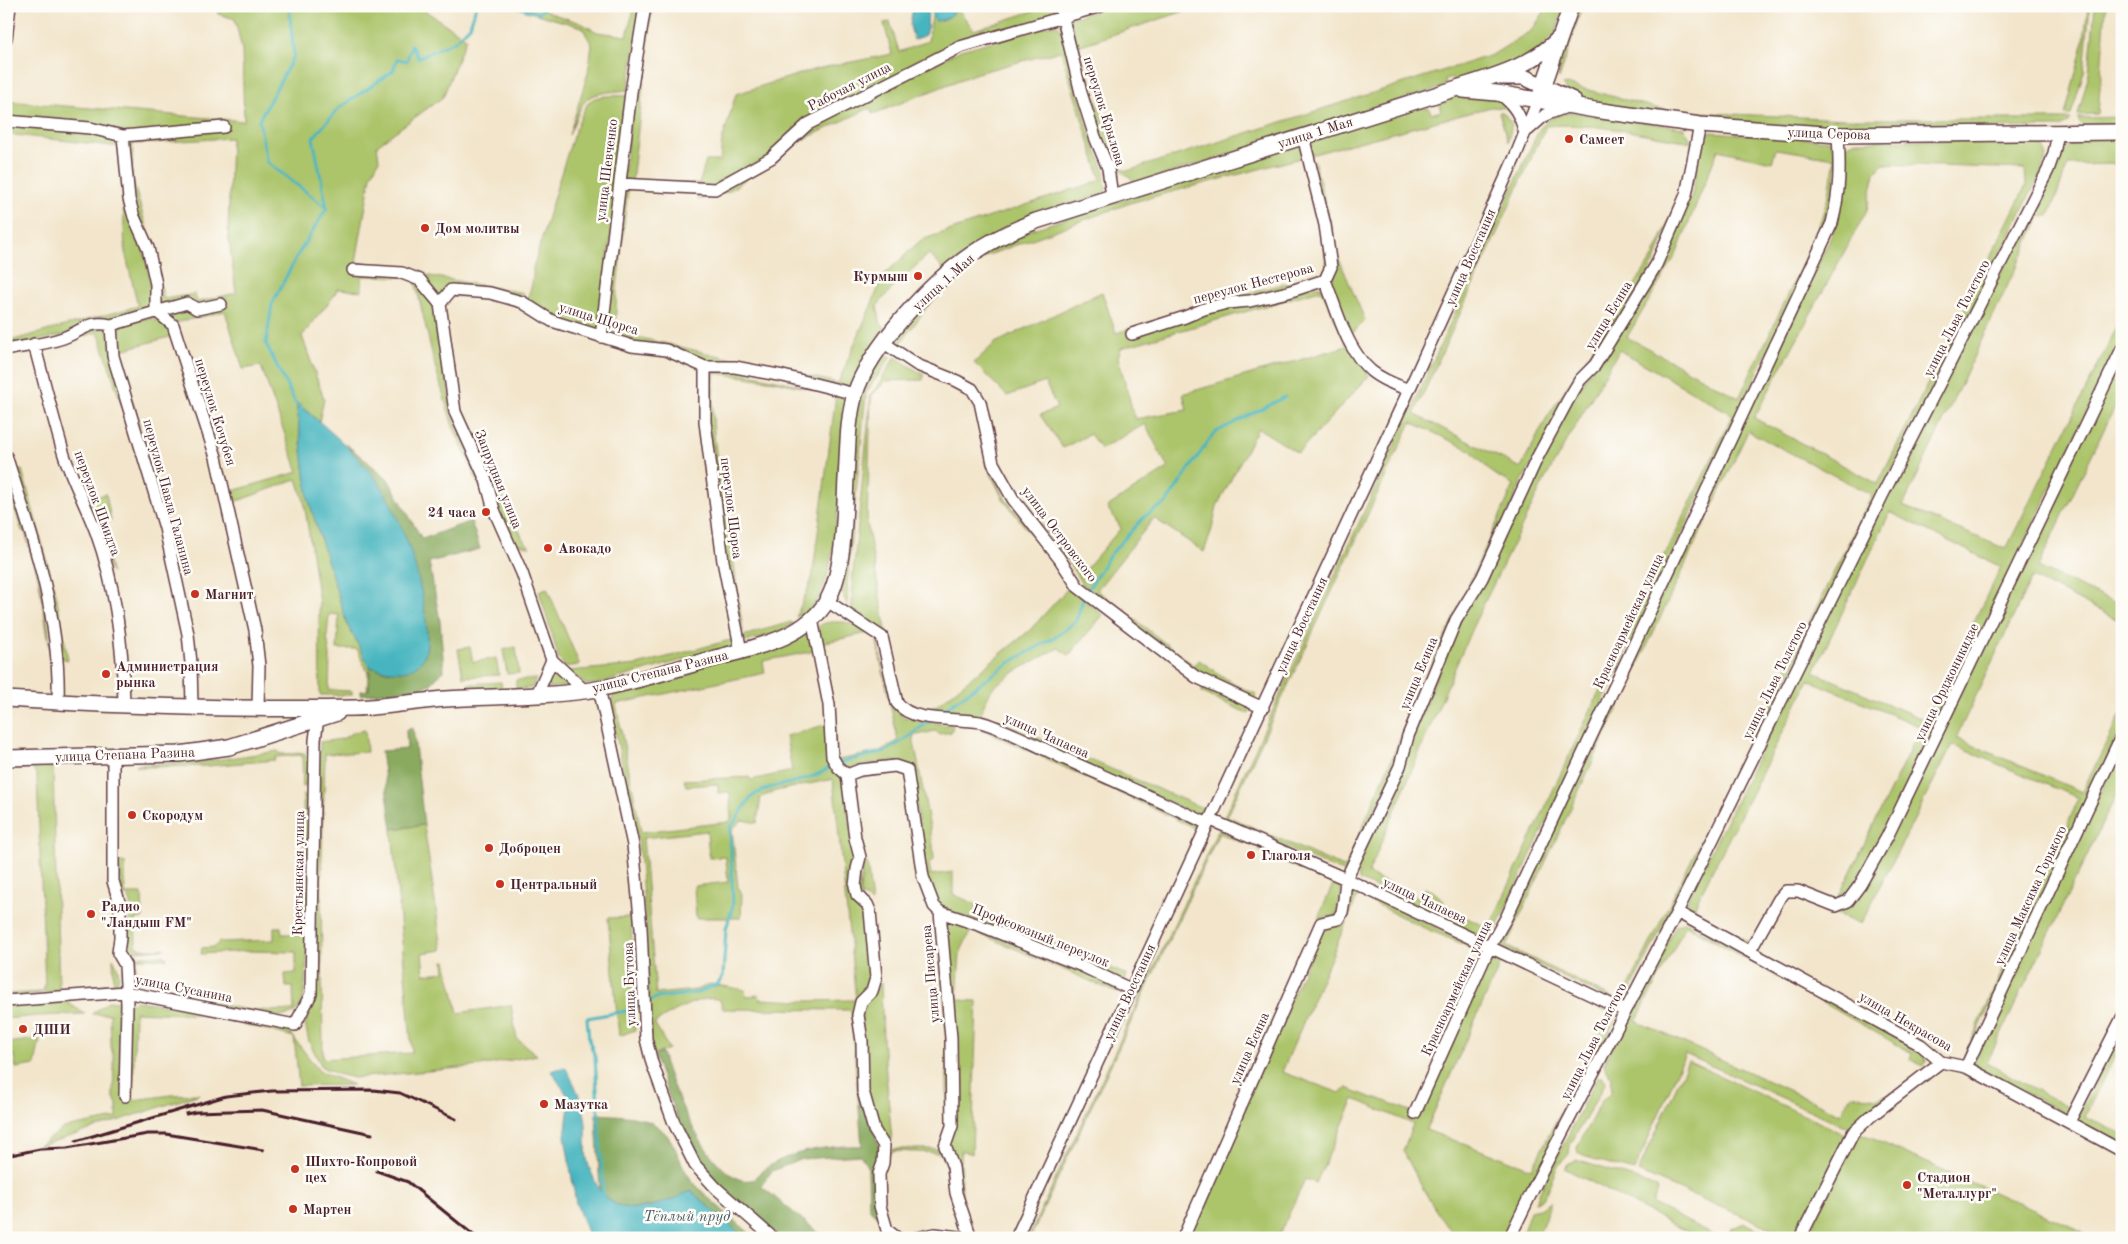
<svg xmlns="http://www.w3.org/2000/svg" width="2128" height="1244" viewBox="0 0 2128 1244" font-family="'Old Standard TT',serif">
<rect width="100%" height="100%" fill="#fdfcf7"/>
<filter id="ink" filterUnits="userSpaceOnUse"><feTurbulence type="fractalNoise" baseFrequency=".02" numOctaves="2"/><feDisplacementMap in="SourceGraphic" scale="10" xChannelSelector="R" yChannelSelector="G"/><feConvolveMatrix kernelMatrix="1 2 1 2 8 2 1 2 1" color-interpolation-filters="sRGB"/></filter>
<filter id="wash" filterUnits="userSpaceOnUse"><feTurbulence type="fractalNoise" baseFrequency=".0096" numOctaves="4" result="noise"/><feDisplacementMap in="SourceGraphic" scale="20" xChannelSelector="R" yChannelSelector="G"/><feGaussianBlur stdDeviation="1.12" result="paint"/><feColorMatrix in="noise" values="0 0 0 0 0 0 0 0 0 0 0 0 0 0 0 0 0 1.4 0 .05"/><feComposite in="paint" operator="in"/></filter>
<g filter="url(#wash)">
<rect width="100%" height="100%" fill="#f2e5cb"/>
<path fill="#acc46a" stroke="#7b724a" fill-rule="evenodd" d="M216,6H418L466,38L443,97L377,145L379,160L371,176L356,262L398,271L403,277L362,276V291L337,289L334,296L302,336L324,399L319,422L296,403L308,498L347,624L370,667L369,691H367L368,673L357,649H337L339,615L329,614L327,637L330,656L329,690L352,691V695H320L319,602L304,501L297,479L232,503L229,492L298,472L261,366L243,369L225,311L175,323L162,313L197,305L159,306L161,286L164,299L195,294L197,302L236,293L228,232L231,138L133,144L132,177L152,248L137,216L123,132L6,117V101L244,121L242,50L235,19L218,14Z
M519,6H537L553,14L581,23L597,32L627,36L634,6H642L628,90C581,95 587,93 569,135L588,73L592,45L582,27L526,11Z
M649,6H652L632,182L699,184L706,161H720L722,141L736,94L816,69L892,54L884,23L890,22L899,52L928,41L932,17L936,21C946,20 952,16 957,8L974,30L1049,6H1056V14L1052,18L958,44L806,122L770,156L713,187L715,191L772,159L810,127L961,50L1054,24L1059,26L1062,32L1091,137L1104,170L1106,193C1070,204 1031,214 998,233C979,244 962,257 945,271L929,254L895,285L877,306L881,324L887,330L863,367L853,388H846L736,365L706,364L667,347L633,343L604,335L634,92ZM1061,51L1101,180L921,240L884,275L838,383L615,332L617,287L628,188L697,192L698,200L729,191L798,142L870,108L873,114L977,73Z
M1111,6H1200L1078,46L1119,167L1127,171L1492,55L1532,30L1548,6H1565L1555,34L1535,55L1459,82L1453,81L1452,78L1445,80L1446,83L1440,88L1135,184L1130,177L1112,166L1099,136L1085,93L1069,19Z
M1577,6H1582L1559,79L1558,63Z
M2088,6H2090L2084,72L2071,115H2065L2084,40Z
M2095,6H2106L2098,114L2078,115L2089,73Z
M1566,84L1656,108L1686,112L1846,119H2071L2068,123L2060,127C1931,128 1801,133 1673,116C1642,112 1608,111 1579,100C1573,97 1567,91 1563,85Z
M1456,94L1501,99L1520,126L1518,131L1515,120L1506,108L1491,107L1310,155L1307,140L1413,107L1429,108L1431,114L1441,111L1440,105L1451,95Z
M628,96L599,333L553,318L525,302C531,291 534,280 533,268C542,241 575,114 590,101C598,94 618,96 628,96Z
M1499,112H1503L1512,124L1508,142Z
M1572,112L1684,128L1692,142C1645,135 1594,122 1546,126L1414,414L1521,468L1546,419L1653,257L1684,187L1654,263L1522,481L1396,765L1345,873L1228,823L1224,819L1225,815L1539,130C1548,117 1557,115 1572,112ZM1411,422L1470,450L1492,473L1514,485L1423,685L1345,868L1227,816Z
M2122,117V127H2085L2079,122L2078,118Z
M6,124L89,132L118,140L121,147L6,134Z
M1710,132L1829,140C1843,160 1833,202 1827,224L1496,929C1488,934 1482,935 1473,933L1359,880L1357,866L1460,621L1530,482L1570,403L1659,267L1692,195L1702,138ZM1776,149L1835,158L1829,194L1816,236L1739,398L1627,337L1676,255L1718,150L1772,162ZM1619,350L1733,415L1617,653L1489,928L1442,907L1444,901L1433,891L1425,888L1420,898L1368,874L1472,628L1545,479Z
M2122,137V164L2068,165L2049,216L2041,215L1903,506L2006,549L2122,317V340L1885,831L1847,897L1836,902L1921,727L1809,680L1692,911L1749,942L1747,945L1691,914L1686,909L1688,898L1890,489L2061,156C2076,134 2097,138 2122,137ZM1890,512L2001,567L1925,720L1814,672Z
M2031,139C2049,146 2048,154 2042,171L1628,995L1621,1002H1616L1503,948L1501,939L1504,929L1836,226L1843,199V156L1848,145L1856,141ZM1883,164L2025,169L2026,185L1878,484L1754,418L1867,210L1875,173ZM1748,431L1872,495L1621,1002L1506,946Z
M1301,142L1305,157L1133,202L986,256L938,292L897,348L896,335L927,300L956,273L1012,236Z
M1314,160L1332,229L1335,250L1365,320L1351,335L1328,281Z
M123,201C129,218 137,233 143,249C149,267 151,286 151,304L146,310L110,320L98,318L63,335L6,347V342L138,306L125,252Z
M1328,267L1322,278L1204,311L1316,286L1323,288L1369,376L1298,453L1258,428L1217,506L1212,529L1204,552L1154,518L1097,590L1193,665L1199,660L1235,685L1256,694L1254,700L1197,672L1082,584L1063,554L1034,517L1084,571L1121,528L1107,507L1168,468L1145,424L1101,449L1090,434L1063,448L1040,415L1057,408L1045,382L1007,396L974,363L995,343L1102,292L1116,333L1212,302L1321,275ZM1320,290L1324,295L1347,346L1183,394L1187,410L1135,419L1118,357L1121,348Z
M413,273L524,293L519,298L438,295Z
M415,281L436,307L452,414L482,481L491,513L452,424L435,366Z
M148,318C160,320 166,325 173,336L118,351L140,427C134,407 104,341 122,326C127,321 140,320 148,318Z
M108,328L154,504L98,332L40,350L37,346L84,329Z
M879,356H891L866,393L847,584L848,607L837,581L856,420L860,399Z
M895,357L924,375L923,380L886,381L871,396L867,523L887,636L852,612V583L871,396Z
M2122,358V392L2038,567L2122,606V622L2032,577L1956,738L2082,792L2122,712V725L1964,1061L1965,1055L2079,798L1952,745L1861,924L1792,894L1850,906Z
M714,370L736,371L844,395L848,401C846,414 844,427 842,439C838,475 841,611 796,617L812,579L836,395L775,381L715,373C708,427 720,480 729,533C735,566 738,599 743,632L726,556L708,422L710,374Z
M459,405L523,539L530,547L512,542L459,412Z
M6,441L15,471L22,470L56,594L68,660L61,658L38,544L6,446Z
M985,461L1006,500L1056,560L1071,585L1079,595L1103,615L1069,655L1058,648L1016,671L993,687L980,713L1205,809L1201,817L1024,736L911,711L936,706L1029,631L1071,585L1003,499Z
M12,487L45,600L51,654L38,576L25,531H22L8,488Z
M106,494L111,520L102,525L111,573L84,500Z
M547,588L579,663L580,665L565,667L559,659L539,591Z
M791,622L794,624L776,633L745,642L743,636Z
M844,622L854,625L868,633L821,643L836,722L834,738L838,760L878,752L898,741L877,641C882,662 886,706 905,718L953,726L951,732L939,734L935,731L913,736L933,845L934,859L929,864L931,875L953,872V894L977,905L976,911L1127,975L1124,982L981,922L943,910L936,902L926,877L911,769C899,754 864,767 846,768L840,766L834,755L832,704L816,632C819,620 834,622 844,622Z
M799,632L811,635L815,651L763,661L765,673L616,704L641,832L728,822L731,819L730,792L718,793V784L686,786L684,780L749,777L751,780L792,771L786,736L828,724L843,777L863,908L867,914L873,978L869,989L859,1000L860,1095L858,1096L851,1010L723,1009L720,1000C703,993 671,1013 656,1022L655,1025L669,1049L654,1055L650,1035L647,936L638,840L611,711L612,699L616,692ZM833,779L856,1000L802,1001L760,999L759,995L746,996L745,990L711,984L696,990L656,994L643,838L707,831L709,858L726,857L728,882L694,886L696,918H741L742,894L738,888L732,829L742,820L757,823L761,797L776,791Z
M734,639L736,645L601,683L586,685L569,671L637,665Z
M470,647L473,662L496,658L499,675L463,677L458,649Z
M516,647L519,673L507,674L503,650Z
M558,673L574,686L544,688L549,676Z
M536,679L532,688L516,689V680Z
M1192,679L1251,707L1249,714L1201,692L1203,688Z
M501,682L502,690L474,692L468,684Z
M982,729L1021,742L1197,824L1195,828Z
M365,730L367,752L325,754L321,887L323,1059L412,1053L392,829L424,825L442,950L422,953L424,974L445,972L444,961H446L458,1013L511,1005L517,1039L537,1055L480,1066L354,1078L337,1074L322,1067L309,1042L305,1024L315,1000L320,742L342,739L352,733Z
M2122,748V783L1987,1063L2071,1109L2068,1115L1971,1064Z
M278,751L280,754L304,753L310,761V783L303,787L302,755L275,757V760L208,766L137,767V765L202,762Z
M6,766L53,767L59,990L6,999V994L42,992L45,986L37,776L33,768L6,769Z
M895,770L905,776L898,773L854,778L864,853L859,838L853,776Z
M303,794L307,798L310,807L309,931L304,995C302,1002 300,1010 292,1014C273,1023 198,1002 175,997L174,995L247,1010L294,1011L293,987H286L285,974L296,973V952L248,951L201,954L202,948L214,947L219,942L274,940V927H281L282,934H305Z
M1218,830L1244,840L1243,843L1219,833L1030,1238H1028Z
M1261,848L1341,882V898L1335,916L1318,919L1333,884L1258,850Z
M867,862L872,903L860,894L862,868Z
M117,863H125V894H142L143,918L135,919L136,945L141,949H165L135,951C119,929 136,920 130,899L122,893L120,872Z
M1350,886L1476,947L1479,951L1422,927L1358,895L1282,1072L1340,1093L1347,1088L1372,1098H1377L1410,1111L1418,1118L1489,963L1496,959L1502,960L1612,1011L1616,1019L1506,1238H1460C1439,1225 1416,1174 1403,1151L1413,1124L1354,1099L1316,1183L1305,1179L1278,1238H1186L1323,926L1333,925ZM1502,960L1610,1013L1532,1169L1426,1130Z
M631,917L635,1030L619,1036L608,918Z
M944,917L1083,972L1119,989L1118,993L971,930L960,953L957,1000L977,1001L972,1154L961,1150L962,1201L948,1144Z
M1683,922L1688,923L1922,1052L1926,1061L1923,1066L1910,1059L1912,1053L1686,925L1636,1021L1841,1114L1851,1095L1878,1098L1894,1092L1862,1115L1849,1128L1685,1054L1634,1171L1583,1156L1578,1153L1577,1147L1602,1100L1611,1093L1612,1077L1606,1071L1604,1063L1676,926Z
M164,955L167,959L136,958L137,987L157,992L148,994L137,991L132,977V960L138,956Z
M113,958C119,968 121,977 115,987L87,990L85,987L114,984Z
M881,983L883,1039L892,1141L881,1134L866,1091L861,1017L864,1005Z
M65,1001L85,1014L38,1016L6,1019V1006Z
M109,1001L132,1003L136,1001L184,1007L287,1029L319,1071L353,1085L299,1086L294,1037L207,1015L135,1012L133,1100L172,1095L200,1094L37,1147L64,1128L117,1118V1104L113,1096L114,1059L111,1047L110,1014H92Z
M2122,1030V1041L2085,1116L2122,1135V1144L2076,1120Z
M40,1039L35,1065L16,1068L14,1055L6,1056V1043Z
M1688,1061L1844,1134L1845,1141L1798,1232L1790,1236L1638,1172Z
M1597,1077H1603L1606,1082L1570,1145L1569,1154L1558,1166L1543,1199L1535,1202Z
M1860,1133L2081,1231L2094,1238H1806Z
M894,1149H942L945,1157L940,1153L893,1151L889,1154Z
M1576,1160L1631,1177L1657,1188L1658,1191L1652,1203L1719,1238H1699L1564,1168L1569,1163Z
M1551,1202L1538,1237L1528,1233L1526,1238H1521L1530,1211L1539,1209Z
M1744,1223L1777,1238H1726L1731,1229Z"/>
<path fill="#89aa5e" stroke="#6a6444" d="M346,444L388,479L422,539L471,521L480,549L429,562L440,621L444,670L431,684L420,688L361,695V691L369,690L370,667L390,672L382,488Z
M413,728L424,825L392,829L381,751L407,749L406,730Z
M662,1053C670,1086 706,1170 742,1180C745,1181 750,1180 753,1180C776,1152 827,1145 862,1146L858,1096L860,1095L879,1146L880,1219L869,1209L868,1166L860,1155L802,1159L772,1171L761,1186L825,1238H781C753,1214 720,1192 700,1161C679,1129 667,1091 654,1055Z
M596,1114C623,1116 653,1114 670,1139C679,1153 682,1170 694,1183C712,1203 735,1220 755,1238H745L691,1191L662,1204L631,1209L610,1203L600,1192Z"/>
<path fill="#46b5bf" stroke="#486a75" d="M913,6H928V8L927,28L925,35L914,40L910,26Z
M932,6H958C953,16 947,20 936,21L932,17Z
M296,402C327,428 359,454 382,488C391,503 399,521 405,536C415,558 436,640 423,659C410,677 388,671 370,667L347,624L308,498Z
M565,1067C574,1082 582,1100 585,1117C588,1132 584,1149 588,1163C589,1169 593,1175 595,1181C615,1225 658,1206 691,1191L745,1238H589L576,1203L565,1136L570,1099L551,1071Z"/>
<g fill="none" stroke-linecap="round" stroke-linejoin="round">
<path stroke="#46b5bf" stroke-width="3" d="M289,6L294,56L259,120L267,162L327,208L297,256L272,304L266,344L296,404
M515,6L539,13L546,6
M327,208L313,138L339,108L393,71L397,59L407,61L411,45L418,58L455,41L470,26L476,6
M1087,591L1109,556L1145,516L1166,503L1214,433L1285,397
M936,715L1009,663L1057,636L1076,621L1084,596
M839,763L886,751L906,739L929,721
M648,1002L656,998L697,993L718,984L723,976L726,929L733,905L730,827C740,818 745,802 753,796C766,786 786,785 801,780C813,777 823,772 833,766
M602,1198L603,1191L595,1057L589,1040L587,1018L632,1010L643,1005"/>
</g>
</g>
<g filter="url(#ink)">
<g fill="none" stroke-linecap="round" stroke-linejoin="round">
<g stroke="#633d43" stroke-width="14">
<path id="minor" d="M1060,6L1081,93L1095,137L1108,168L1112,196
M6,39L10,6
M1500,94C1515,105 1520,115 1525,133
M6,121L90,128L123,136L224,127
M1528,130L1545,115L1569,106
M123,136L129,199L134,217L148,248L156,284V311L173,325L216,457L255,630L259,666L258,707
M620,184L715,189L771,158L808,124L960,47L1101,6
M353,270L402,273L420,280L440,304
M1325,280C1337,310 1346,349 1371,371C1382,380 1396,385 1409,390
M440,304L451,290L490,293L522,302L552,321L632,346L666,350L705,367H735L783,376L855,394
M440,304L455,412L486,480L494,510L522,573L552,660L584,690
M111,325L113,356L165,528L188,634L191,663L192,707
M1132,334L1185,317L1204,309L1227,303L1250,301L1288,292L1325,280L1331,267L1325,225L1303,136
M601,337L631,92L645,6
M884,343L917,365L957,381L972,389L980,402L993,463L1013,499L1059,558L1078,587L1196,677L1263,708
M34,344C44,381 53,418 64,455C73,481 86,506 96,532C116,587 123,647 124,704
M6,350C25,346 46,344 63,338C83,331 88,320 111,325L187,303L197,309L221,304
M705,367V422L723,561L741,651
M6,456C32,535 61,617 58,702
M827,601L882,637L897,703C913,724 956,717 980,722C1004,728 1040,747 1063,758C1112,780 1161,801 1208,824
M812,619L829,705L832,757L838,767L847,775L855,838L860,857L857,869L855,886L857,895L867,904L870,911L876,978L872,991L861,1002L858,1015L862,1041L863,1091L874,1130L884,1146L883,1163L879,1174L880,1206L887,1230L897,1238
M599,688L633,845L641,928L646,1039L652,1063L674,1123L695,1165L716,1188L773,1238
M537,694L552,660
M113,756V881L120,905V938L118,953L125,965L127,1004L125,1096
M847,775L860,770L895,766L907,770L923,877L934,906L940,912L951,1038L952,1126L945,1146L953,1167L956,1193L971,1238
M1211,820L1346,879L1625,1011
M940,912L979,925L1082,966L1130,989
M1677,912L1921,1045L1941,1062L1966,1067L2122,1151
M1750,951L1779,899L1786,891H1798L1836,906L1848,901L1860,885L1887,837L2122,349
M6,1001L125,992L295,1025L311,994L315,740L318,718
M1966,1067L2122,735
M1415,1113L1490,946L1506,918L1832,223C1840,192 1840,167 1838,135
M2069,1122L2122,1018
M1510,1237L1539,1177L1677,912L1882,496L2048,170L2054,153L2058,133
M916,1238L935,1234L966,1238
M1016,1238L1409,390L1516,155L1538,100
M1183,1238L1321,923L1338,919L1342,912L1344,900L1346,879L1400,766L1408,736L1456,620L1482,578L1537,458L1568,400L1580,380L1595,365L1656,265L1686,195L1700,125
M1800,1238L1853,1133L1871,1116L1941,1062"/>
</g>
<g stroke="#633d43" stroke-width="18">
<path id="major" d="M1501,77H1524L1573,100
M1463,90L1497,93L1595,110L1700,125L1838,135L2122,132
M1541,93L1571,6
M6,699C122,706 239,710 355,708C385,707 416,701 446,699C495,696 550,697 597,689C636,682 674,669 712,659C751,648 804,640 827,601C845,570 844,515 846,479C848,451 847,421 855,394C870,347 931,282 972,254C992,240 1013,230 1036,221L1451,90C1490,77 1531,68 1560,37
M6,758L179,754L229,747L337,713"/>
</g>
<use href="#minor" stroke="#fff" stroke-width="11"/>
<use href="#major" stroke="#fff" stroke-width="15"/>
<path stroke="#4a1f2b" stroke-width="3" d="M186,1114L196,1112L262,1110L372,1134
M76,1141L226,1096L272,1091L373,1090L400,1093L456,1119
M6,1156L40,1149L67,1148L148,1134H166L263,1150
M377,1171L408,1182L477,1238"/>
</g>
</g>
<g fill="#c8321e" stroke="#fdfcf7" stroke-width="2">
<circle cx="1569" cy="139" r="5"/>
<circle cx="425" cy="228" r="5"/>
<circle cx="918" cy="276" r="5"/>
<circle cx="486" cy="512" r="5"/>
<circle cx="548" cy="548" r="5"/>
<circle cx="195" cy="594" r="5"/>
<circle cx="106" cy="674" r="5"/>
<circle cx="132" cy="815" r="5"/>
<circle cx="489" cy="848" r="5"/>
<circle cx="1251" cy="855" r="5"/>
<circle cx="500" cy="884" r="5"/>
<circle cx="91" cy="914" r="5"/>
<circle cx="23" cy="1029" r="5"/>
<circle cx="544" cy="1104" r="5"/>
<circle cx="295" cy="1169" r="5"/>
<circle cx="1907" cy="1185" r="5"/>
<circle cx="293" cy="1209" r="5"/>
</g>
<g text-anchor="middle" stroke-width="5" stroke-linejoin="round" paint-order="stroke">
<g font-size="14" fill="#4a1f2b" stroke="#fdfcf7">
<text transform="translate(849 86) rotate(-27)" y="5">Рабочая улица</text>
<text transform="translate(1105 111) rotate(73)" y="5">переулок Крылова</text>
<text transform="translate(1315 132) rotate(-17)" y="5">улица 1 Мая</text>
<text transform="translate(1829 133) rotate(2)" y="5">улица Серова</text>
<text transform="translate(606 170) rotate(-83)" y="5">улица Шевченко</text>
<text transform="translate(1470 257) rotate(-66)" y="5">улица Восстания</text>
<text transform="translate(943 282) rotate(-42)" y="5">улица 1 Мая</text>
<text transform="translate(1253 283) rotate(-15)" y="5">переулок Нестерова</text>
<text transform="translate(1608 315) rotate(-59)" y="5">улица Есина</text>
<text transform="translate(599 318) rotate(17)" y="5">улица Щорса</text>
<text transform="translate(1956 318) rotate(-63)" y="5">улица Льва Толстого</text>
<text transform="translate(216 412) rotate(73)" y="5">переулок Кочубея</text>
<text transform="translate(499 479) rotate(68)" y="5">Запрудная улица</text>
<text transform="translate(169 497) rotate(75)" y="5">переулок Павла Галанина</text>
<text transform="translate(98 503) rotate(70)" y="5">переулок Шмидта</text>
<text transform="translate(732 508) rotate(83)" y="5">переулок Щорса</text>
<text transform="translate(1060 534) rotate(53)" y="5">улица Островского</text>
<text transform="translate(1628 621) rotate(-65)" y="5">Красноармейская улица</text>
<text transform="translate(1301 625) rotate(-65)" y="5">улица Восстания</text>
<text transform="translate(660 671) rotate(-14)" y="5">улица Степана Разина</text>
<text transform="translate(1418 673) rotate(-67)" y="5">улица Есина</text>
<text transform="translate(1774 680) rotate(-64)" y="5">улица Льва Толстого</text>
<text transform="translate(1946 682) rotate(-64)" y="5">улица Орджоникидзе</text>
<text transform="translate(1047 735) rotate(24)" y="5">улица Чапаева</text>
<text transform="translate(125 754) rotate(-2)" y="5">улица Степана Разина</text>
<text transform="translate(298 873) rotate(-89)" y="5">Крестьянская улица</text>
<text transform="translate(2030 895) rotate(-65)" y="5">улица Максима Горького</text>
<text transform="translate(1425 900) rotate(25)" y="5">улица Чапаева</text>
<text transform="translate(1041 935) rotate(22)" y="5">Профсоюзный переулок</text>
<text transform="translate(930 974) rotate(-95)" y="5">улица Писарева</text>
<text transform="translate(629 984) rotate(-92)" y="5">улица Бутова</text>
<text transform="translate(184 988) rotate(11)" y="5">улица Сусанина</text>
<text transform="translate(1456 988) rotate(-65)" y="5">Красноармейская улица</text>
<text transform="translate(1129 992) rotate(-65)" y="5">улица Восстания</text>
<text transform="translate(1906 1021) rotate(30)" y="5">улица Некрасова</text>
<text transform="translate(1593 1041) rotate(-63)" y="5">улица Льва Толстого</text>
<text transform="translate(1249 1048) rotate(-66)" y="5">улица Есина</text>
</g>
<g font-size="14" font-weight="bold" fill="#4a1f2b" stroke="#fdfcf7" text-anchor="start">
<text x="1579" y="144">Самсет</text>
<text x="435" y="233">Дом молитвы</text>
<text x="908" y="281" text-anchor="end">Курмыш</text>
<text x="476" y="517" text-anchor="end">24 часа</text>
<text x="558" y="553">Авокадо</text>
<text x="205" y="599">Магнит</text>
<text x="116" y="671">Администрация<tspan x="116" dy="16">рынка</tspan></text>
<text x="142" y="820">Скородум</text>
<text x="499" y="853">Доброцен</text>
<text x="1261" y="860">Глаголя</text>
<text x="510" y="889">Центральный</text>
<text x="101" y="911">Радио<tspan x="101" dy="16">"Ландыш FM"</tspan></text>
<text x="33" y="1034">ДШИ</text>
<text x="554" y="1109">Мазутка</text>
<text x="305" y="1166">Шихто-Копровой<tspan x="305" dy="16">цех</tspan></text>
<text x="1917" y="1182">Стадион<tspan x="1917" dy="16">"Металлург"</tspan></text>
<text x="303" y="1214">Мартен</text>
</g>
<g font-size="15" font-style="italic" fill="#485b66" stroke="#fdfcf7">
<text x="687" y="1221">Тёплый пруд</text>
</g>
</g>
<rect width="2128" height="1244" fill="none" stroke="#fdfcf7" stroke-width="25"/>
</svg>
